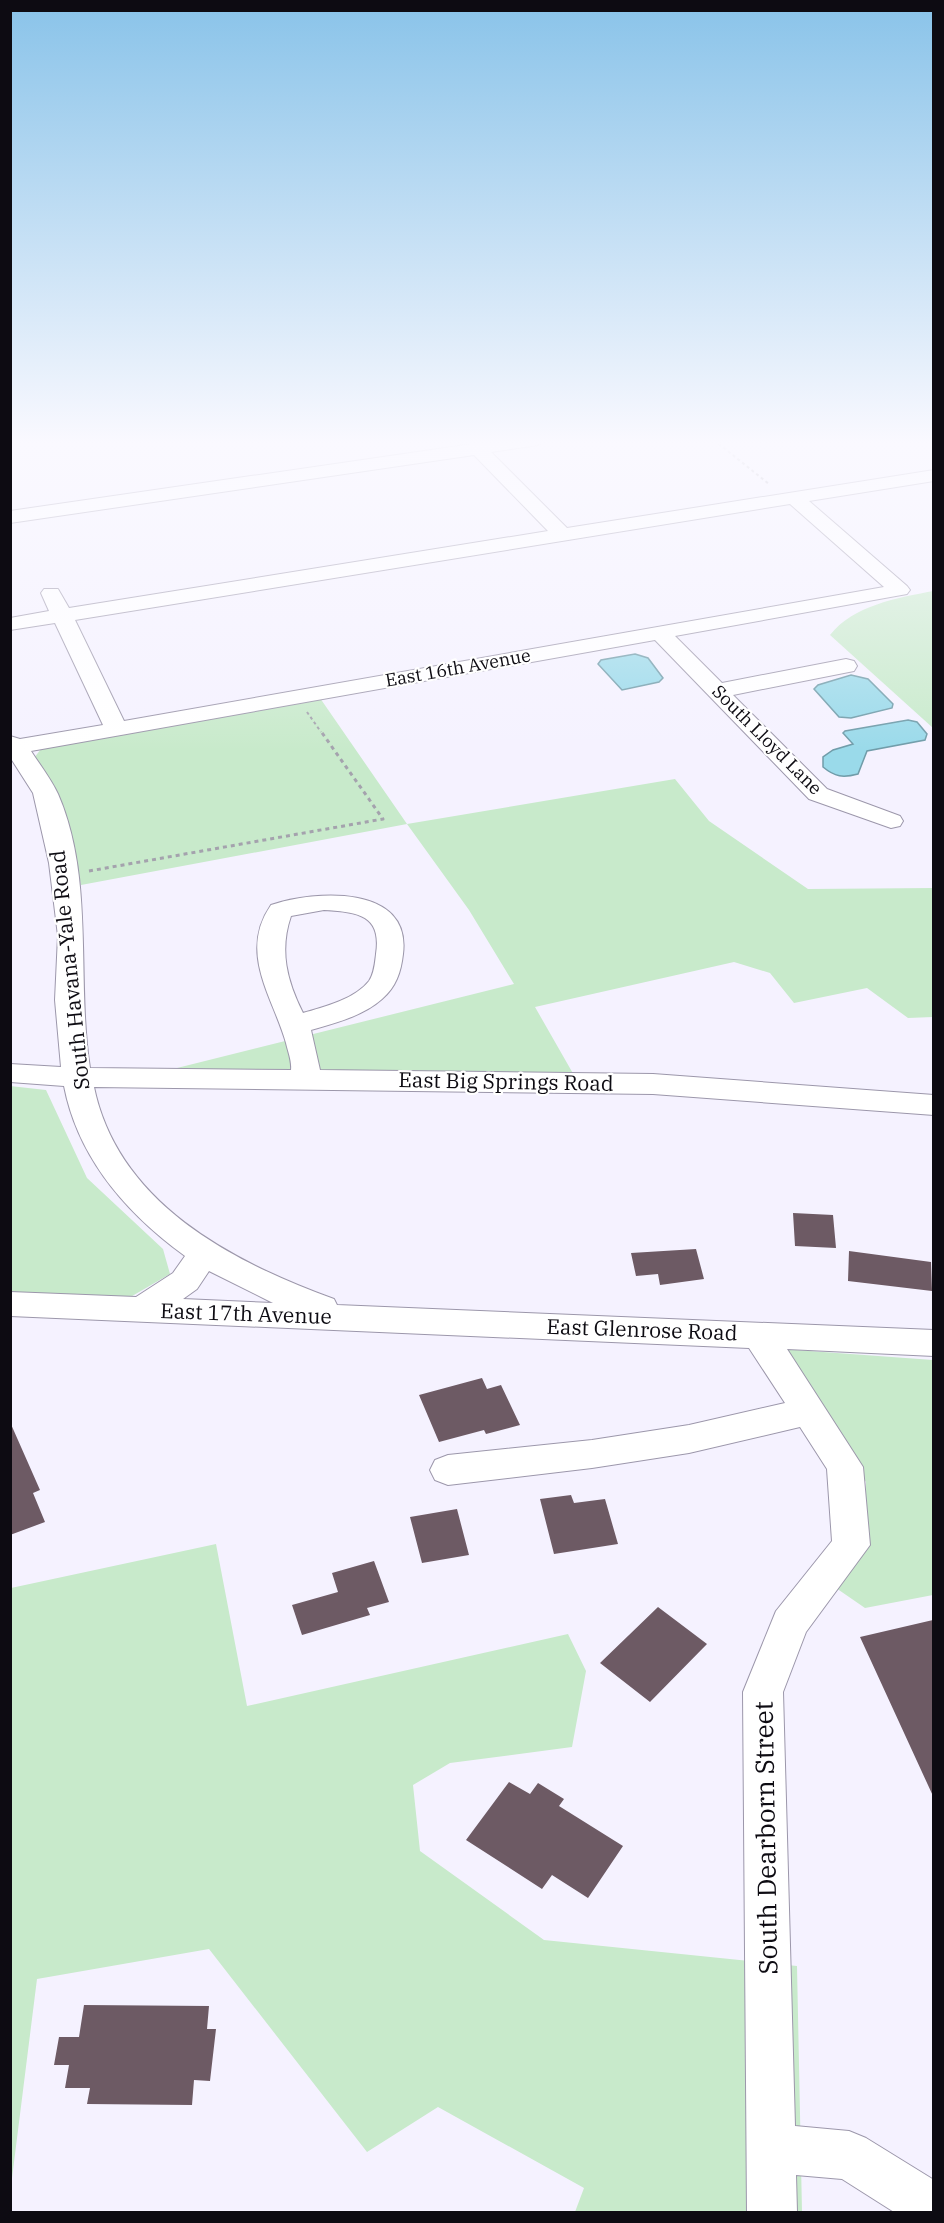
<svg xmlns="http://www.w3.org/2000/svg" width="944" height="2223" viewBox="0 0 944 2223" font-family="'IBM Plex Serif',serif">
<rect width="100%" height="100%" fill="#f5f2ff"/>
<path fill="#c8eacb" d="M933,591H934L933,728L830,635C853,605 898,598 933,591Z
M320,698L407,824L675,779L709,821L808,889L933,888V1017L908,1018L867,988L794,1003L770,973L734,962L535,1007L575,1077L173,1069L514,984L469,910L407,824L81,885L68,824L34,758L41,749Z
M10,1086L46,1090L87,1178L163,1249L170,1274L127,1299L11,1293Z
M782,1349L933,1360V1595L865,1608L836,1588L863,1551L866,1482Z
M216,1544L247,1706L568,1634L586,1671L572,1747L450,1763L413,1785L420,1851L544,1940L797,1966L802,2212H575L584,2188L438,2107L367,2152L209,1949L37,1979L11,2186V1588Z"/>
<path fill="#9adaea" stroke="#709ca9" stroke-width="1.5" d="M635,654L648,658L663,678L659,682L622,690L598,664L601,660Z
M851,675L868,679L893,704L892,708L851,718L839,717L814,689L818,685Z
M908,720L917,722L927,734L925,740L867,751L858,774C843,778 835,777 823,767V757L833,750L853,744L843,733L845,731Z"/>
<path fill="#6d5a64" d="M793,1213L833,1215L836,1248L795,1246Z
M696,1249L704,1279L660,1285L658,1274L636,1276L631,1253Z
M849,1251L931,1262L932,1291L848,1281Z
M482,1378L487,1389L501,1385L520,1425L486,1434L484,1430L439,1442L419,1395Z
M10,1422L40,1490L33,1493L45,1522L10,1535Z
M571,1495L574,1503L605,1499L618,1544L554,1554L540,1499Z
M457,1509L469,1555L422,1563L410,1517Z
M374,1561L389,1602L367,1608L370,1615L302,1635L292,1605L338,1592L332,1573Z
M658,1607L707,1644L650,1702L600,1663Z
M933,1620V1796L860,1637Z
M509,1782L530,1794L538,1783L564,1799L559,1806L623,1846L588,1898L552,1875L542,1889L466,1840Z
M84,2005L209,2006L207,2029H216L210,2081L194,2080L192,2105L87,2104L90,2088H65L69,2065H54L59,2037H79Z"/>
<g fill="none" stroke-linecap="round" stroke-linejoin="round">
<g stroke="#9c97ab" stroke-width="2">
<path id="minor" d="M500,440H547L538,445L491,452L567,528L934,470V481L809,501L907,586L910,590L907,594L675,636L722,683L846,659L854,661L857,666L854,671L733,695L827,789L900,816L903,821L900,826L891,828L809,799L655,640L31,751C40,765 51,779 58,794C95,879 76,979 90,1068L291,1070C292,1061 288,1052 286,1043C273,997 238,953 271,905C314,890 412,884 403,954C401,972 396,987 382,999C363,1016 335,1023 311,1030L320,1070L653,1074L934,1095V1115L653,1094L94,1087C118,1203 232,1262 334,1299L337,1305L934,1330V1356L787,1349L863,1467L870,1545L806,1632L783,1692L795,2126L849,2131L866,2138L934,2180V2212H894L842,2179L796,2175L797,2212H747L743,1692L776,1611L832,1541L827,1469L800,1427L689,1453L592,1468L448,1485L435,1480L430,1470L435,1460L448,1455L592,1440L689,1425L785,1403L749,1348L10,1316V1292L136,1297L173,1273L185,1256C126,1213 78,1158 64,1086L10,1082V1064L61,1067L55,1000L58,936L49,863L33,793L10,757V736L20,739L103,725L55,623L10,630V618L49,611L41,593L44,589H58L69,608L548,531L474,455L10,523V511ZM790,504L884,587L124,721L75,620ZM324,910C358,912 382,915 376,954C375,963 374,974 369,981C355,999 324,1007 303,1013C287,981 279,951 291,916ZM209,1271L273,1303L183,1299L197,1289Z"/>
</g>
<path stroke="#a4a2ad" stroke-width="2" stroke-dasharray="3 3" stroke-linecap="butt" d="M714,440L769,484
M307,712L321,732"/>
<path stroke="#a4a2ad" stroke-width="3" stroke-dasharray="4 4" stroke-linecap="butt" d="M89,871L383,819L320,730"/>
<use href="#minor" fill="#fff" fill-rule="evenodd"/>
</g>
<linearGradient id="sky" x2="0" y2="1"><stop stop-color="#89c3e9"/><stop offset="0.59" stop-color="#faf9ff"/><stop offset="1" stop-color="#faf9ff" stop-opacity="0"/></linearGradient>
<rect width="944" height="751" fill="url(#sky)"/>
<g text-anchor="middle" stroke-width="4.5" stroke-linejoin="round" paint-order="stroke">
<g font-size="18" fill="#0d0b12" stroke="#fff">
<text transform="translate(458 668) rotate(-10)" y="6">East 16th Avenue</text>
<text transform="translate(767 740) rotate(45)" y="6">South Lloyd Lane</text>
</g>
<g font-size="21" fill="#0d0b12" stroke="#fff">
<text transform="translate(70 970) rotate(-96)" y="7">South Havana-Yale Road</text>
<text transform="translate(506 1082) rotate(1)" y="7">East Big Springs Road</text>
<text transform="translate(246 1314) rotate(2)" y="7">East 17th Avenue</text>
<text transform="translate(642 1330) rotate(2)" y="7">East Glenrose Road</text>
</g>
<g font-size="26" fill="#0d0b12" stroke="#fff">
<text transform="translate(766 1838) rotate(-91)" y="9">South Dearborn Street</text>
</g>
</g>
<rect width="944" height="2223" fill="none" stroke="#0d0b12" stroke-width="24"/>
</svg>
